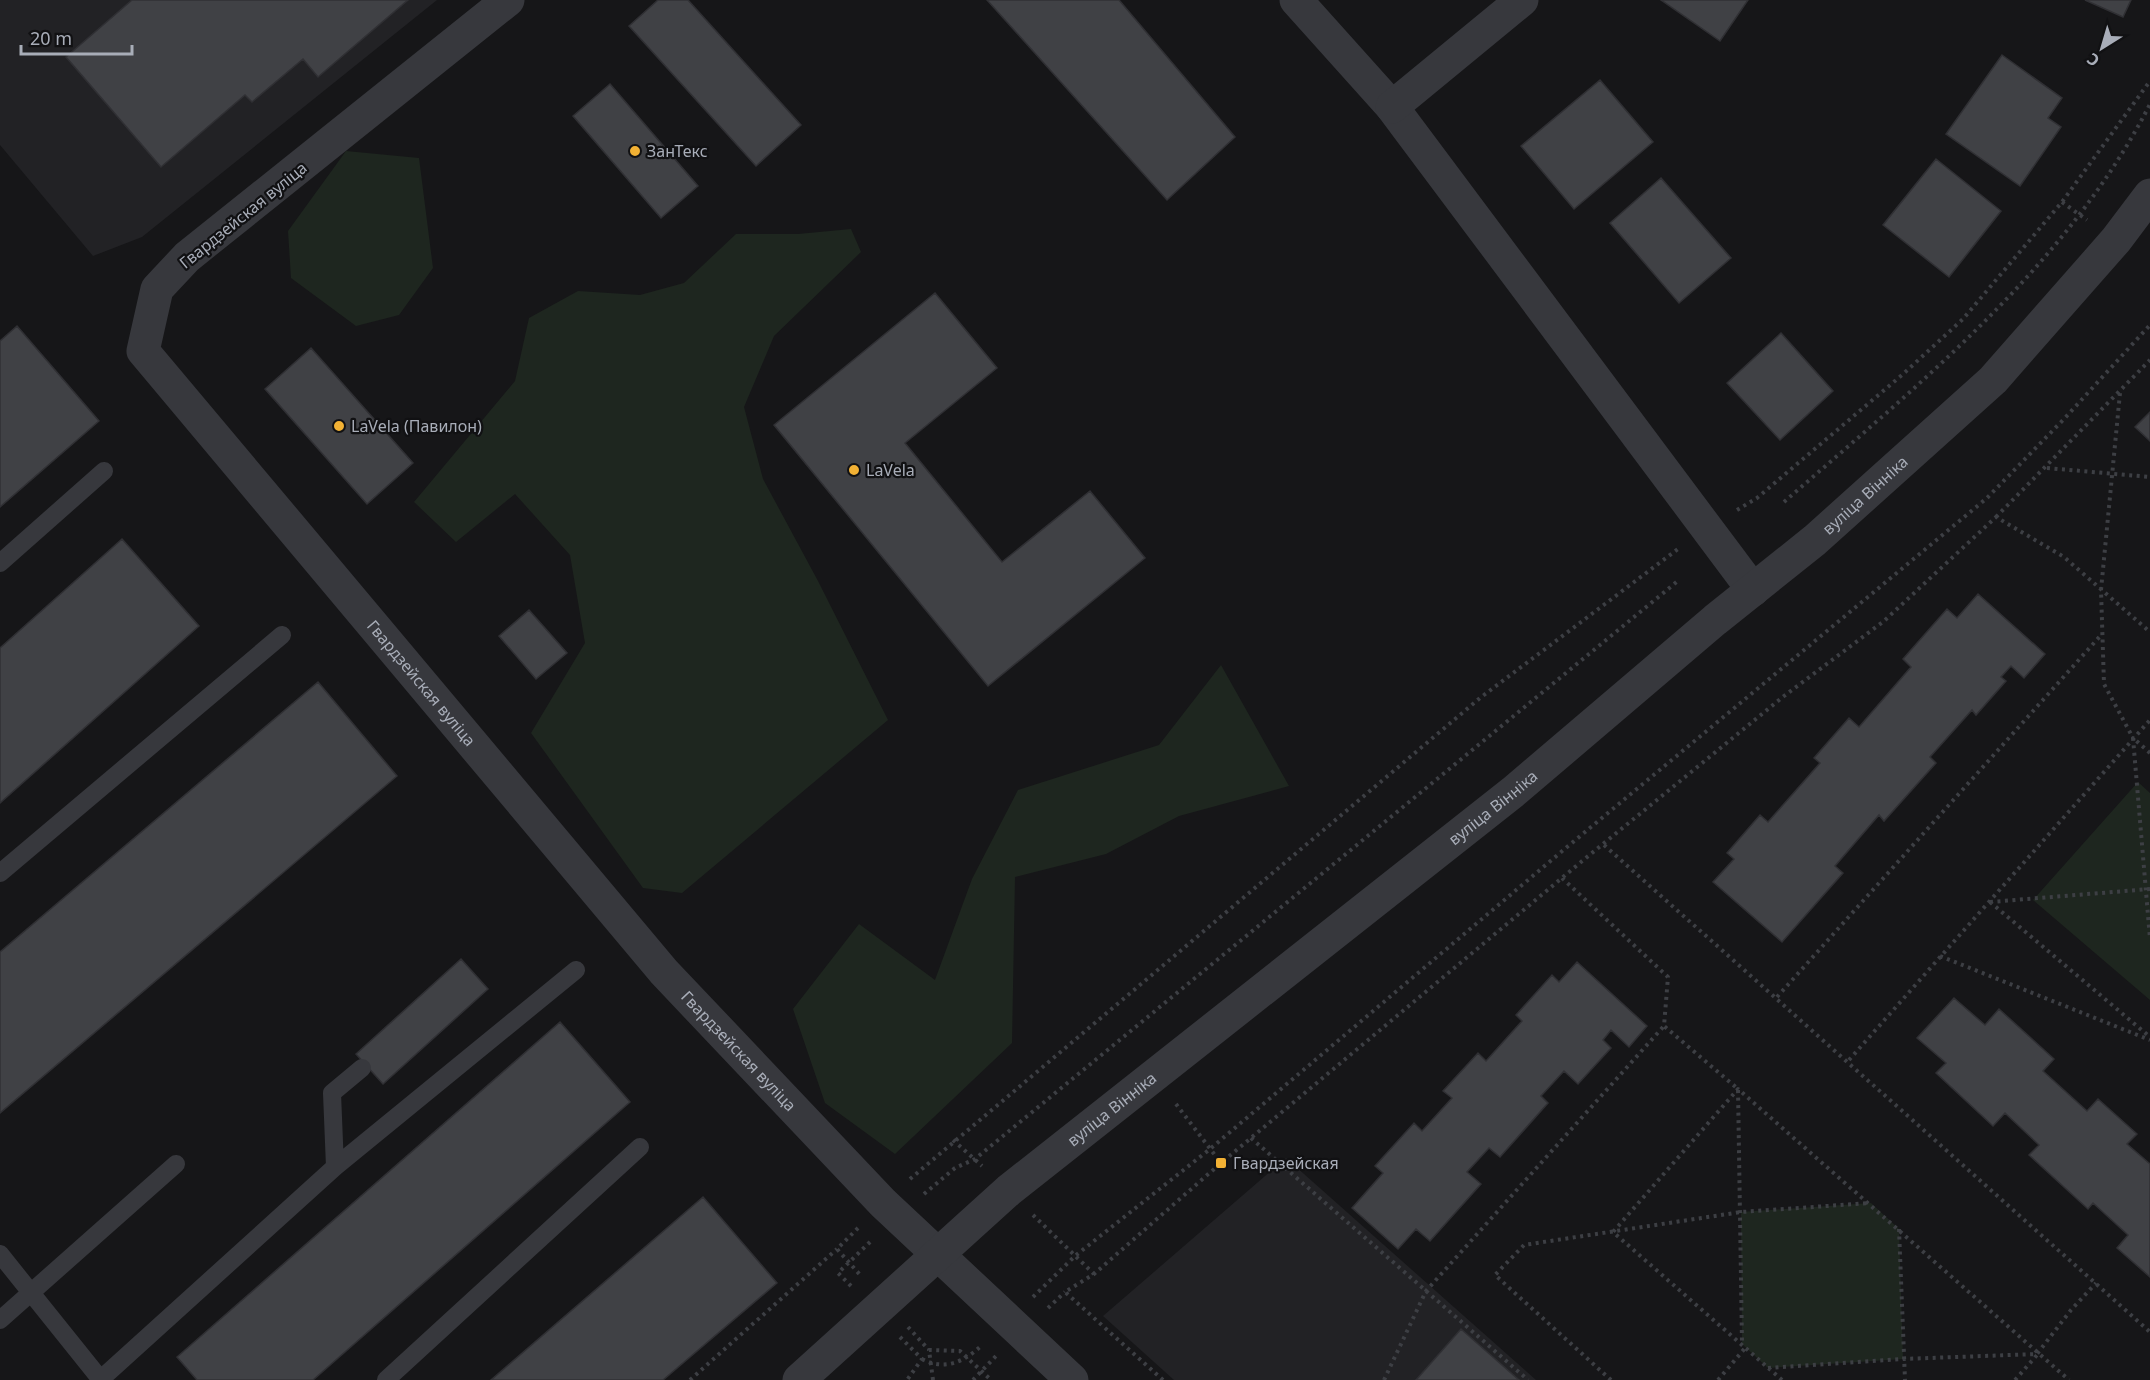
<svg xmlns="http://www.w3.org/2000/svg" width="2150" height="1380" viewBox="0 0 2150 1380" font-family="'Noto Sans',sans-serif">
<rect width="100%" height="100%" fill="#161618"/>
<path fill="#222225" d="M0,0H437L142,237L93,256L0,145Z
M1286,1158L1536,1380H1174L1103,1316Z"/>
<path fill="#1e261f" d="M346,151L419,158L433,268L399,315L356,326L291,278L288,231Z
M851,229L861,252L774,336L744,407L763,479L818,581L888,720L682,893L643,888L531,733L585,643L570,555L515,494L456,542L414,502L515,381L529,318L578,291L640,295L684,283L736,234H798Z
M1221,665L1289,786L1179,816L1106,854L1015,877L1012,1043L895,1154L825,1103L793,1009L859,924L935,980L972,879L1018,790L1159,745Z
M2138,782L2150,793V1000L2033,900Z
M1871,1203L1899,1229L1903,1359L1768,1368L1742,1344L1741,1212Z"/>
<path fill="#404145" stroke="#303034" stroke-width="1.5" d="M132,0H408L318,77L303,59L252,102L245,95L161,167L66,57Z
M658,0H688L801,125L756,166L629,26Z
M987,0H1119L1235,137L1167,200Z
M1661,0H1748L1720,41Z
M2085,0H2131L2123,17Z
M2002,55L2062,98L2048,118L2061,127L2020,186L1946,134Z
M1600,80L1653,142L1574,209L1521,146Z
M610,84L698,186L661,218L573,116Z
M1936,159L2001,211L1949,277L1883,225Z
M1661,178L1731,258L1679,303L1610,223Z
M935,293L997,368L905,443L1002,562L1090,491L1145,558L988,686L774,425Z
M17,326L99,421L0,507V341Z
M1781,333L1833,391L1780,440L1727,383Z
M311,348L413,463L367,504L265,389Z
M2150,412V441L2135,427Z
M122,539L199,626L0,803V648Z
M1978,594L2045,654L2024,678L2011,666L2001,677L2006,681L1976,715L1972,710L1930,757L1936,763L1884,821L1879,815L1835,866L1843,873L1782,942L1713,882L1734,859L1727,853L1760,815L1768,822L1820,763L1814,758L1849,718L1859,727L1911,667L1903,659L1947,609L1957,618Z
M529,610L567,653L536,679L499,636Z
M318,682L397,776L0,1113V952Z
M461,959L488,989L383,1084L356,1054Z
M1577,962L1647,1026L1629,1047L1611,1030L1603,1040L1611,1048L1578,1084L1564,1071L1541,1096L1548,1103L1500,1157L1489,1148L1467,1172L1481,1184L1430,1241L1416,1229L1398,1249L1352,1208L1383,1173L1375,1166L1414,1123L1422,1131L1452,1098L1443,1091L1478,1053L1486,1061L1522,1021L1516,1015L1552,975L1559,982Z
M1954,998L1985,1025L1999,1009L2054,1059L2043,1071L2087,1111L2098,1099L2137,1134L2127,1144L2150,1164V1277L2117,1248L2128,1235L2093,1203L2088,1209L2029,1155L2039,1145L2005,1113L1993,1126L1936,1073L1946,1063L1917,1038Z
M560,1022L630,1102L313,1380H197L177,1357Z
M703,1197L777,1283L663,1380H491Z
M1461,1329L1519,1380H1416Z"/>
<g fill="none" stroke-linecap="round" stroke-linejoin="round">
<path stroke="#3d3f44" stroke-width="4" stroke-dasharray="3 4.5" stroke-linecap="butt" d="M2062,202L2087,220
M2120,393L2101,590L2104,684L2133,738
M2047,468L2150,477
M1784,502C1918,385 2068,265 2150,104
M1737,510L1757,498L1902,375L1963,319L2062,202L2150,81
M1996,517L2150,360
M2150,753L2133,738L2150,939
M1604,845L2150,1332
M1562,878L1668,977L1664,1026L1738,1089L1742,1343
M1990,902L2150,1037
M1990,902L2150,889
M1940,956L2150,1040
M1777,997L2102,634
M1849,1060L2150,720
M1176,1104L1221,1163
M1251,1138L1528,1380
M953,1140L982,1166
M910,1179L1480,698L1678,549
M924,1194L955,1168L975,1159L1679,580
M1033,1215L1094,1274
M858,1228L837,1249L862,1277
M1899,1229L1905,1380
M851,1286L838,1273L871,1241
M1033,1297L1075,1256L1210,1149L1567,847L1987,498L2064,419L2150,325
M1048,1308L1065,1292
M908,1327L929,1350
M900,1337L922,1359L907,1380
M922,1359C945,1371 964,1362 982,1345
M1768,1368L1903,1359L2037,1354L2071,1310L2096,1283
M690,1380L837,1249
M933,1380L929,1350L960,1351L991,1380
M973,1380L996,1356
M1163,1380L1065,1292L1094,1274L1221,1163L1581,862L1784,696L1884,621L1996,517L2064,557L2150,632
M1384,1380L1426,1291L1664,1026
M1611,1380L1495,1275L1524,1245L1741,1212L1870,1203
M1718,1380L1746,1347
M1782,1380L1613,1232L1738,1089L2069,1380
M2015,1380L2037,1355"/>
<path stroke="#37383d" stroke-width="18" d="M0,563L104,471
M0,873L282,635
M335,1167L332,1093L362,1068
M0,1254L101,1380
M0,1320L176,1164
M101,1379L335,1167L576,970
M386,1380L640,1147"/>
<g stroke="#37383d" stroke-width="33">
<path id="s1" d="M508,0L187,257L157,289L143,351L664,972L883,1203L1072,1380"/>
<path d="M1296,0L1392,107L1753,590"/>
<path d="M1392,107L1522,0"/>
</g>
<path stroke="#37383d" stroke-width="33" id="s2" d="M799,1380L1009,1190L1513,792L1715,620L1815,540L1993,380L2116,240L2150,195"/>
</g>
<g fill="#f2b134" stroke="#111113" stroke-width="2">
<circle cx="635" cy="151" r="6"/>
<circle cx="339" cy="426" r="6"/>
<circle cx="854" cy="470" r="6"/>
<rect x="1215" y="1157" width="12" height="12" rx="3"/>
</g>
<g text-anchor="middle" stroke-width="4.5" stroke-linejoin="round" paint-order="stroke">
<g font-size="16" fill="#a8adb8" stroke="#111113" text-anchor="start">
<text x="647" y="157">ЗанТекс</text>
<text x="351" y="432">LaVela (Павилон)</text>
<text x="866" y="476">LaVela</text>
<text x="1233" y="1169">Гвардзейская</text>
</g>
<g font-size="16" fill="#a8adb8" stroke="#111113">
<text transform="translate(243 215) rotate(-39)" y="6">Гвардзейская вуліца</text>
<text dy="6" stroke="none"><textPath href="#s2" startOffset="1386">вуліца Вінніка</textPath></text>
<text dy="6" stroke="none"><textPath href="#s1" startOffset="952">Гвардзейская вуліца</textPath></text>
<text dy="6" stroke="none"><textPath href="#s2" startOffset="900">вуліца Вінніка</textPath></text>
<text dy="6" stroke="none"><textPath href="#s1" startOffset="1438">Гвардзейская вуліца</textPath></text>
<text dy="6" stroke="none"><textPath href="#s2" startOffset="414">вуліца Вінніка</textPath></text>
</g>
</g>
<g transform="translate(2102 48) rotate(217)" stroke="#111113" stroke-width="4.5" paint-order="stroke">
<path d="M0-4.5L10 22L0 15L-10 22Z" fill="#a8adb8"/>
<text y="-9" font-size="16" font-weight="bold" text-anchor="middle" fill="#a8adb8">С</text>
</g>
<path d="M21 45v9h111v-9" fill="none" stroke="#a8adb8" stroke-width="3"/>
<text x="30" y="45" font-size="18" fill="#a8adb8" stroke="#111113" stroke-width="4.5" paint-order="stroke">20 m</text>
</svg>
